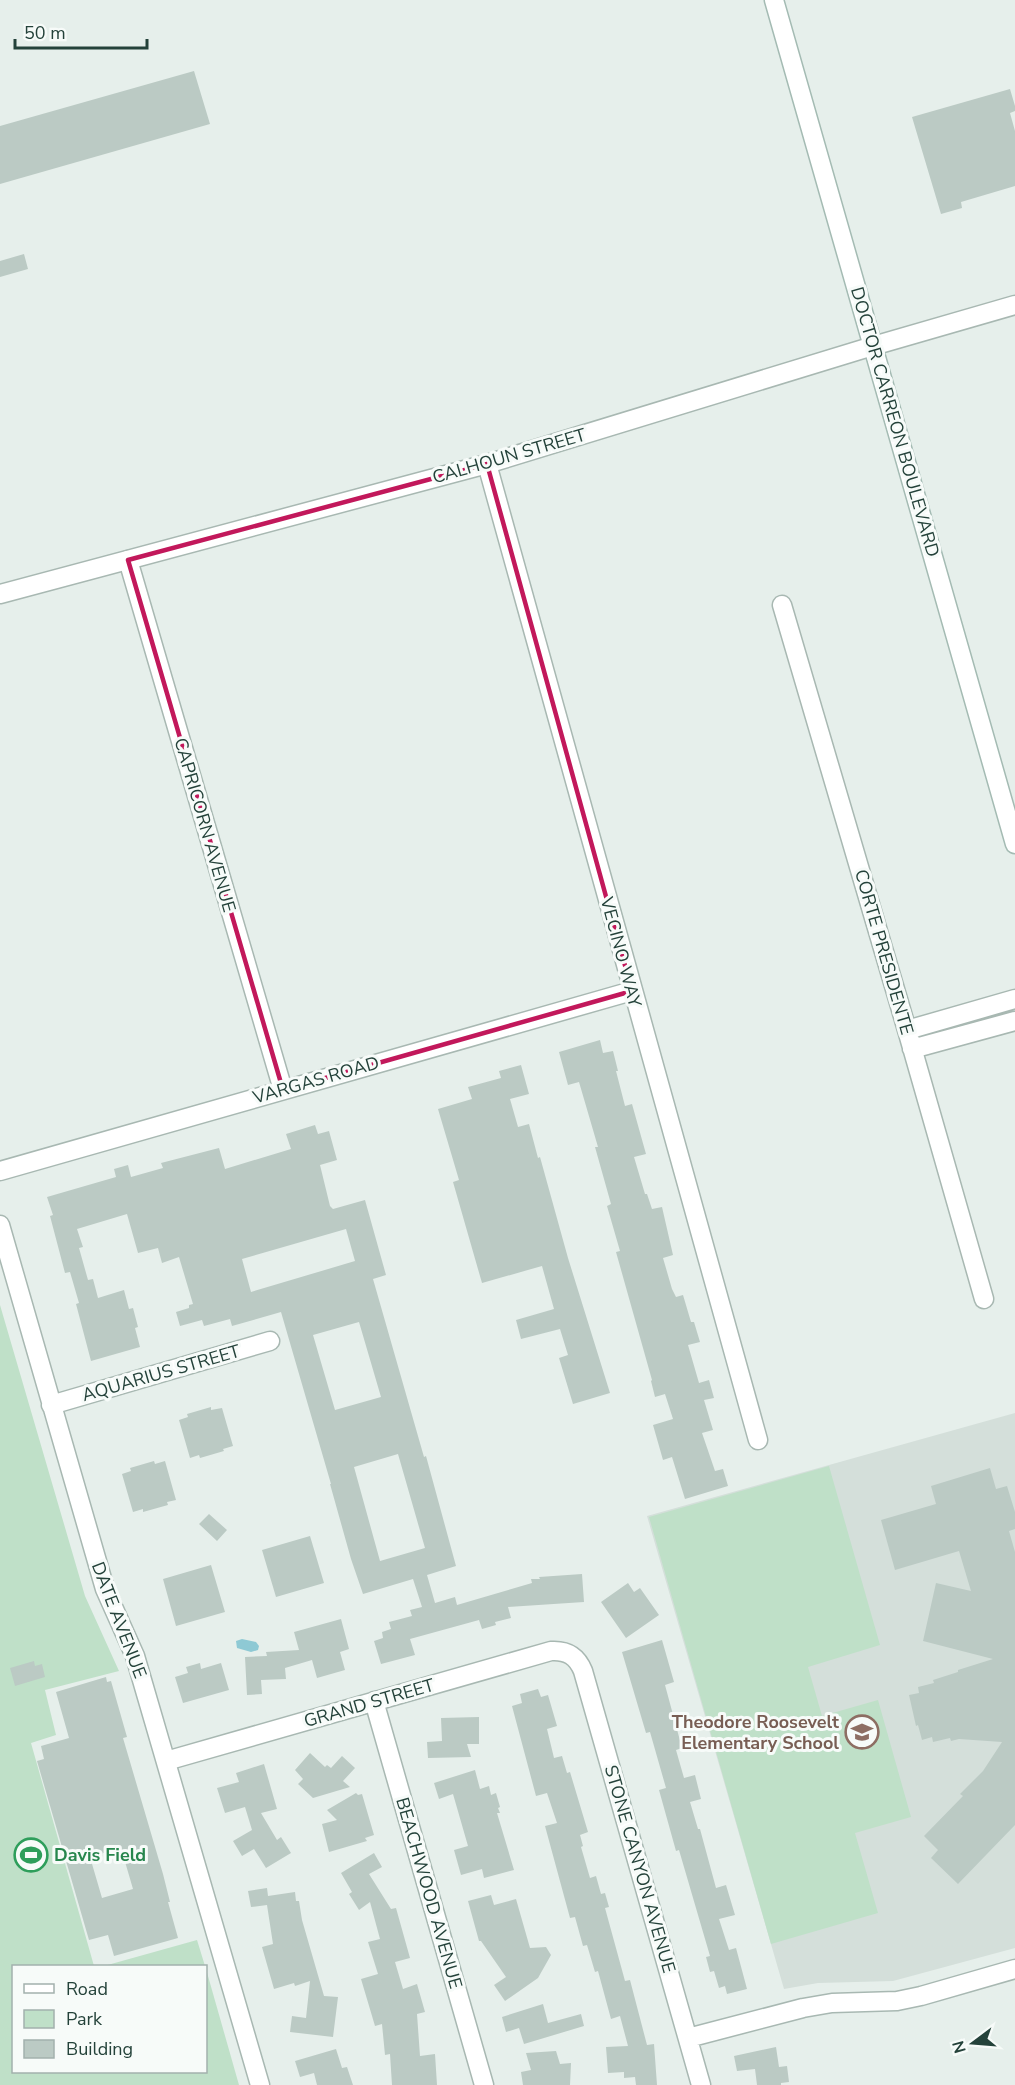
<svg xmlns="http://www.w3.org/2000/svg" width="1015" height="2085" viewBox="0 0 1015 2085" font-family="'Nunito Sans',sans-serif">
<rect width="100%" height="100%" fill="#e6efeb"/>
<path fill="#d4dfda" d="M1015,1413V1948L893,1981L818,1983L784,1989L647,1516Z"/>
<path fill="#bfe0c8" d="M0,1305L85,1596L119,1671L45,1690L56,1735L31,1743L94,1966H14V2072H206V1969L239,2085H0Z
M829,1466L880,1645L808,1667L822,1716L878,1700L911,1817L855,1833L878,1913L771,1944L649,1517Z
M197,1940L205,1966H104Z"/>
<path fill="#8ec9d4" d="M242,1639L256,1642L259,1646L258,1650L251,1652L237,1648L236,1641Z"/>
<path fill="#bbcac4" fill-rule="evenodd" d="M194,71L210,124L0,184V126Z
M1010,89L1015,106V111L1010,113L1015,131V186L961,202L962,208L941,214L912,117Z
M24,254L28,269L0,277V261Z
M600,1040L603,1053L613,1051L618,1071H616L625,1106L632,1104L646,1154L634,1157L645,1194H647L652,1209L662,1207L673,1255L663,1258L672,1289L676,1297L683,1295L691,1322H694L700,1342L688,1345L699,1383L709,1380L714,1398L704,1400L713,1430L702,1433L715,1471L723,1469L728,1486L685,1499L672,1457L663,1460L653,1425L673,1419L665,1394L655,1397L651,1381L652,1380L616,1252L620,1251L607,1206L611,1204L595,1147H598L579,1082L568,1085L559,1052Z
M521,1065L529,1094L510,1099L518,1127L529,1124L538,1158L540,1157L568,1258L610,1393L573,1404L559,1358L568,1355L560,1329L521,1339L516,1320L554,1309L542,1266L482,1283L453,1182L459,1180L438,1109L472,1099L468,1087L501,1078L499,1071Z
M315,1125L318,1134L329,1131L337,1160L320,1165L330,1206L333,1209L365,1200L386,1275L373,1279L424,1457L426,1456L456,1566L427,1575L435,1603L455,1597L457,1605L532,1583L531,1579H540L539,1577L582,1574L584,1602L508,1607L511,1618L495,1622L496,1625L482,1629L479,1620L410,1639L415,1655L381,1664L374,1641L383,1638L382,1632L391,1629L389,1622L412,1616L410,1610L422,1607L413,1579L363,1594L351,1559L330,1484H331L281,1312L232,1326L230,1319L204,1326L202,1320L180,1326L176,1312L189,1308V1305L193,1304L179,1257L162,1263L158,1248L138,1253L127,1214L77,1229L83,1247L79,1248L88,1280L93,1279L98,1298L124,1290L129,1309L133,1308L138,1327L135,1328L140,1347L91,1361L76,1304L79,1303L70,1272L65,1273L50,1216L53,1215L47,1197L116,1177L114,1169L128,1165L131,1177L163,1168L161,1163L219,1148L225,1169L291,1149L286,1134ZM346,1229L355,1261L251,1292L242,1259ZM359,1322L381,1397L335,1410L313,1335ZM398,1454L425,1548L380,1561L354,1467Z
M211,1407V1410L222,1408L233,1446L223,1449L224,1451L200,1458L199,1455L190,1458L179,1420L188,1417L187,1414Z
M154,1461L155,1464L165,1461L176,1500L167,1502L168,1505L143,1512V1509L133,1512L122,1474L131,1471L130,1468Z
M990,1468L996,1489L1007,1486L1015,1512V1529L1009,1531L1015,1552V1825L958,1884L931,1858L938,1850L924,1836L963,1796L960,1794L983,1771L1002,1742L959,1739L951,1741L950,1738L933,1742L932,1737L922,1740L918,1725L916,1726L909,1695L919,1693L918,1687L934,1683L933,1680L958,1672V1670L993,1659L923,1641L936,1583L971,1591L959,1551L895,1570L881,1520L936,1504L931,1486Z
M209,1514L227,1530L217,1541L199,1524Z
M310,1536L324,1583L276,1597L262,1550Z
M211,1565L225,1612L176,1626L163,1579Z
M628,1583L634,1592L640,1588L659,1615L626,1638L601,1602Z
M341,1619L349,1649L340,1652L345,1670L317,1678L312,1660L285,1668L286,1679L261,1680L262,1694L247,1695L245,1657L267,1656L266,1652L299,1650L294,1632Z
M662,1640L674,1682L665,1685L682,1748L676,1750L684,1778L695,1775L701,1799L690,1802L698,1829H700L716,1888L726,1885L735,1915L719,1919L729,1950L736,1948L747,1989L727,1994L725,1986L719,1988L714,1971L710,1972L706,1957L710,1956L679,1850L676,1851L659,1790L666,1788L650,1732L646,1733L622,1652Z
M34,1661L35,1666L42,1664L45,1677L15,1686L10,1668Z
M200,1663L201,1669L221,1663L229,1690L183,1703L175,1677L188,1673L186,1667Z
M106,1677L107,1682L111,1681L127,1737L123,1738L163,1874L170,1902H168L178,1938L114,1956L108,1935L89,1940L37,1761L44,1759L41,1746L69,1738L56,1692ZM121,1848L133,1889L102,1898L90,1857Z
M538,1689L541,1697L548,1695L557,1726L547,1729L554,1758L562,1756L567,1773L570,1772L588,1832L580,1835L583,1846L581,1847L590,1878L596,1876L601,1894L605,1893L609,1907L605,1908L625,1981L630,1980L647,2045L654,2044L657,2085H636L635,2077L624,2078V2072L608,2073L606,2047L628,2046L620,2016L611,2019L598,1971L595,1972L587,1945L583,1946L575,1917L570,1918L545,1826L557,1823L547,1793L536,1796L512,1706L522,1703L520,1694Z
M479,1717V1744H467L471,1757L428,1758L427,1742L442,1741L441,1718Z
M310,1753L325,1767L327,1765L331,1768L342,1756L355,1768L343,1781L350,1787L313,1798L298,1784L303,1779L295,1770Z
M264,1764L277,1809L261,1813L277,1840L281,1837L291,1853L266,1868L254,1849L242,1856L233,1841L252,1830L245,1807L225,1813L217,1788L239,1782L236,1773Z
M475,1770L480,1789L489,1786L491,1795L496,1793L500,1807L498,1808L500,1813H497L514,1870L484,1878L482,1869L461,1875L454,1850L468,1846L453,1794L439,1799L434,1783Z
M356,1793L358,1795L362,1794L374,1835L365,1838L367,1841L329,1852L322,1824L337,1820L327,1810Z
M374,1853L382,1867L369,1874L391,1909L396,1908L410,1958L395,1962L403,1989L417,1984L425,2012L417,2014L420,2056L435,2054L437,2085H392L390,2054L385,2055L382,2024L375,2026L361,1979L378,1974L368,1942L380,1939L370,1902L359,1910L349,1894L352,1892L341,1873Z
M267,1888L268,1896L295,1892L296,1901H299L302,1920L324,1996L338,1997L333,2037L290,2032L292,2016L306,2018L310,1981L295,1986L294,1983L274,1989L262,1947L273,1944L267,1905L251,1907L248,1891Z
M491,1895L494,1905L516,1899L530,1948L546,1947L551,1955L538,1978L505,2001L494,1985L506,1977L481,1941H479L468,1901Z
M543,2004L548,2023L581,2014L584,2026L524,2044L519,2028L506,2032L502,2017Z
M776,2047L779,2067L787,2066L789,2082L781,2083V2085H757L755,2069L737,2071L734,2056Z
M336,2049L342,2068L347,2067L353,2085H317L314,2073L300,2077L295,2061Z
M556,2051L560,2064L571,2063L570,2085H523L521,2072L531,2070L526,2053Z"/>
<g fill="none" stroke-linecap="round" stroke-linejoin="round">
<g stroke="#a8b8b2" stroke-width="21">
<path id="minor" d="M487,464L758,1440
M128,560L283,1090
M782,605L907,1030L984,1299
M907,1030L1015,999
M912,1049L1015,1021
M0,1171L632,991
M0,1225L105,1589L135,1656L260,2085
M51,1405L270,1341
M374,1701L484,2085
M166,1761L551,1651C567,1650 577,1656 583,1671L701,2085
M688,2038L803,2008L832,2003L897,2001L921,1996L1015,1969"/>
</g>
<g stroke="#a8b8b2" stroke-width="21">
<path id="tertiary" d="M0,594L487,464L873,346L1015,305"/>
</g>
<g stroke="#a4bbb3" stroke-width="21">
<path id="secondary" d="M774,0L1015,844"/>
</g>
<use href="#minor" stroke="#fff" stroke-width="18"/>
<use href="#tertiary" stroke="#fff" stroke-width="18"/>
<use href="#secondary" stroke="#fff" stroke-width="18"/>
</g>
<path fill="none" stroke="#c2185b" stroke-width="4.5" stroke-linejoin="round" d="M487,464L632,991L283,1090L128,560Z"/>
<defs>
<g id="school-ring" transform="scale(1.725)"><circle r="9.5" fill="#f7fbf9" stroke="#8d6e63" stroke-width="1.5"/><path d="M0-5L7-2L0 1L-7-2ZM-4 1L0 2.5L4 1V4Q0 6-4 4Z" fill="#8d6e63"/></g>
<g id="stadium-ring" transform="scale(1.725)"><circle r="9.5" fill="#f7fbf9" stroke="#2e9e5b" stroke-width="1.5"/><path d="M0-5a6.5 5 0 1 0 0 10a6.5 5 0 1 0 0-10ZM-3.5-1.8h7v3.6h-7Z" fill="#2e9e5b"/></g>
</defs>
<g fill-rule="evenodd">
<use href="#school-ring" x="862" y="1732"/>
<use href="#stadium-ring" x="31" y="1855"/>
</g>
<g text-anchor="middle" stroke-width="6" stroke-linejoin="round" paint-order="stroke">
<g font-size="18" fill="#24423a" stroke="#f7fbf9">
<text transform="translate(895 422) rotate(74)" y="6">DOCTOR CARREON BOULEVARD</text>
<text transform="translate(509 456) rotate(-16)" y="6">CALHOUN STREET</text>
<text transform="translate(205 825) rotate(74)" y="6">CAPRICORN AVENUE</text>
<text transform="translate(621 952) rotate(75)" y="6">VECINO WAY</text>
<text transform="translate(884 952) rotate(74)" y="6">CORTE PRESIDENTE</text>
<text transform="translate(316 1080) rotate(-16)" y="6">VARGAS ROAD</text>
<text transform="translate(161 1373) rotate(-16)" y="6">AQUARIUS STREET</text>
<text transform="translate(119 1620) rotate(69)" y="6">DATE AVENUE</text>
<text transform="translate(369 1703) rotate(-16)" y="6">GRAND STREET</text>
<text transform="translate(640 1869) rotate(74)" y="6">STONE CANYON AVENUE</text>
<text transform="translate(429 1893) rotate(74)" y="6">BEACHWOOD AVENUE</text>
</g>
<g font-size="18" font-weight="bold" fill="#785e54" stroke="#f7fbf9" text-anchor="end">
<text x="839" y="1728">Theodore Roosevelt<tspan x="839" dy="21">Elementary School</tspan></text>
</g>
<g font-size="18" font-weight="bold" fill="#27864d" stroke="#f7fbf9" text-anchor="start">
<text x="54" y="1861">Davis Field</text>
</g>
</g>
<rect x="12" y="1965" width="195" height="108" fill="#f7fbf9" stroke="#a3b1ad" stroke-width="1.5"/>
<rect x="24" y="1984" width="30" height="9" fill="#ffffff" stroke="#a3b1ad" stroke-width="1.5"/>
<text x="66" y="1995" font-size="18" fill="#24423a">Road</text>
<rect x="24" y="2010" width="30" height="18" fill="#bfe0c8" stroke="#a3b1ad" stroke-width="1.5"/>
<text x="66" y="2025" font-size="18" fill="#24423a">Park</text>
<rect x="24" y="2040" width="30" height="18" fill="#bbcac4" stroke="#a3b1ad" stroke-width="1.5"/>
<text x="66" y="2055" font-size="18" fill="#24423a">Building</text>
<g transform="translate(973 2043) rotate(254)" stroke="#f7fbf9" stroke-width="4.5" paint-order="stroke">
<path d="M0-4.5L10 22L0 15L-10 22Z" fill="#24423a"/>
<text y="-9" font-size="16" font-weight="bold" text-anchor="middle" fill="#24423a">N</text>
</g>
<path d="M15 39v9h132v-9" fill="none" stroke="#24423a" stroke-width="3"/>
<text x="24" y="39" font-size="18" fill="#24423a" stroke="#f7fbf9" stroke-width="4.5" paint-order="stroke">50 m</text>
</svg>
